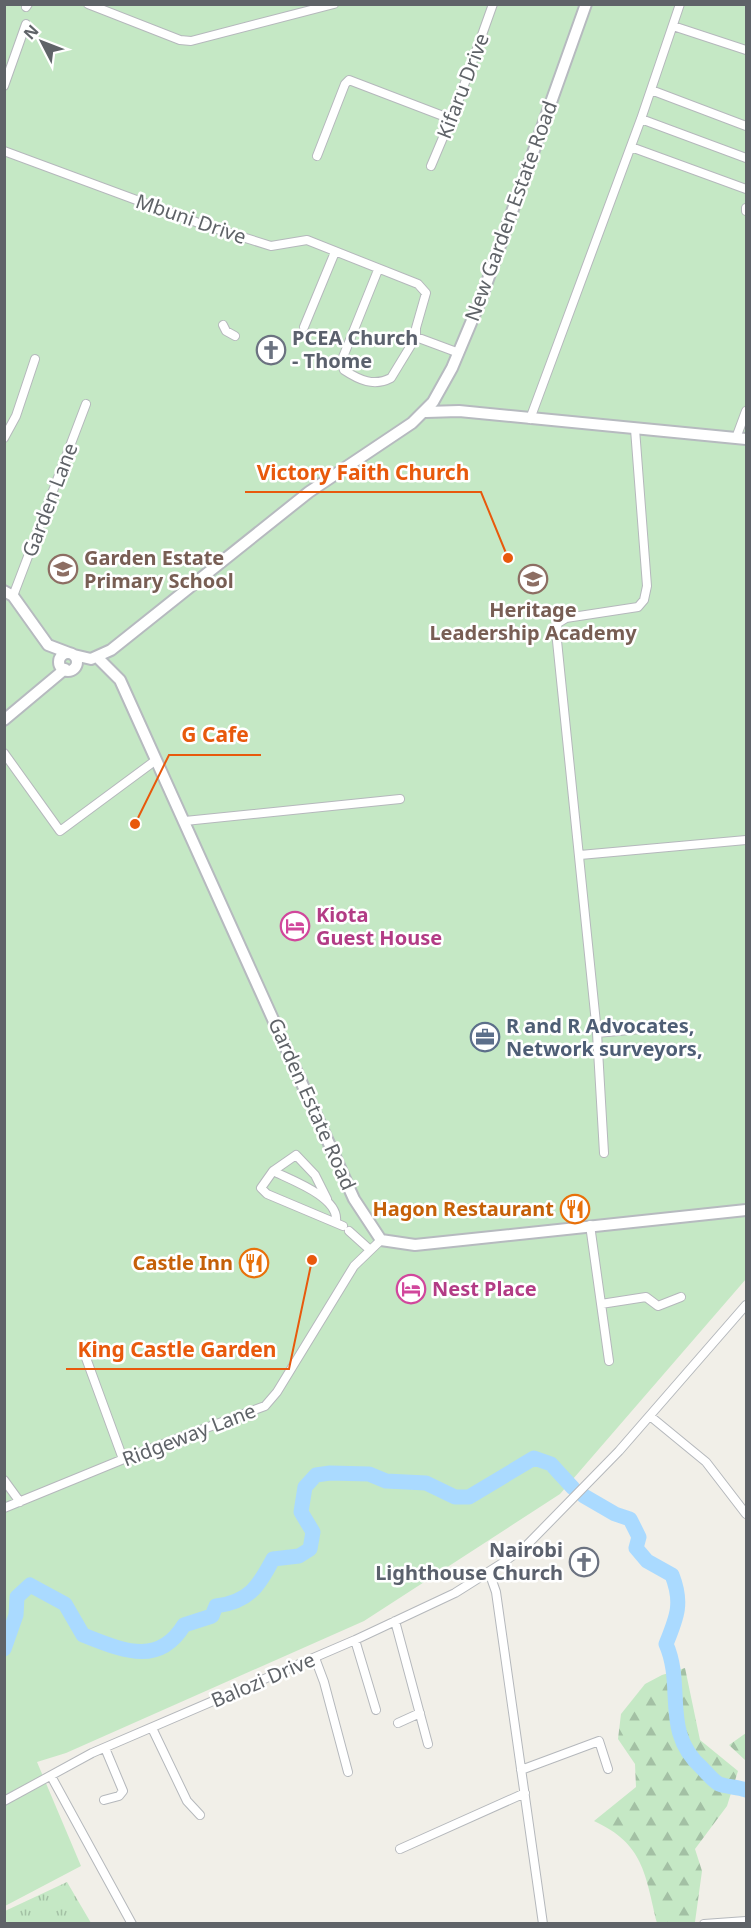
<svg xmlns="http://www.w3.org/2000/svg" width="751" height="1928" viewBox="0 0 751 1928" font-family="'Noto Sans',sans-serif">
<defs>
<pattern id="grass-tufts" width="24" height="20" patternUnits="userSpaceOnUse" patternTransform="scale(1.5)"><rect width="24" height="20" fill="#c5e8c5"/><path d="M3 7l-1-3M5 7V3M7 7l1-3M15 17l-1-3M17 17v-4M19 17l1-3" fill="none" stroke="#a3c0a4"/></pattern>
<pattern id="forest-firs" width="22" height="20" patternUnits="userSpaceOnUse" patternTransform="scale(1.5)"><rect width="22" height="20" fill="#c5e8c5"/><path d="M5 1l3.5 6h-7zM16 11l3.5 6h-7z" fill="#a3c0a4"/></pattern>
</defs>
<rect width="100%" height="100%" fill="#f1efe8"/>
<path fill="url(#grass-tufts)" d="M67,1882L91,1923H5V1911Z"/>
<path fill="url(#forest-firs)" d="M685,1668L700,1740L738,1771L727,1806L695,1849L702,1871L695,1922L657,1923C645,1874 644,1844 594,1821L636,1787L635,1764L618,1739L621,1714L645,1684L662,1675Z
M746,1733V1761L729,1745Z"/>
<path fill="#c5e8c5" d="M5,5H746V1279L560,1494L364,1621L66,1753L37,1762L81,1866L5,1906Z"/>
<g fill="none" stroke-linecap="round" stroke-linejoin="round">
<path stroke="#aadaff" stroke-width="15" d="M584,1496L615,1514L630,1519L639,1537L636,1548L647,1561L672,1575C683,1603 677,1617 666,1644C685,1687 661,1732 702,1768C707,1773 713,1781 719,1784C727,1787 738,1787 746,1790
M4,1649L16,1615L17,1597L30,1585L65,1604L83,1635C120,1649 158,1668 184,1625L212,1616L216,1606C249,1602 259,1586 273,1559L299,1556L310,1549L313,1532L301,1512L305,1487L316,1475L330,1473L369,1474L386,1481L426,1483L455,1497H469L534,1458L551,1464L573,1488"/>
<g stroke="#b5b8bc" stroke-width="10">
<path id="street" d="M88,4L180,40L191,41L334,4
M26,7L28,4
M673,26L746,50
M4,86L26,24
M651,90L746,126
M641,119L746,158
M631,147L746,189
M4,151L204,225L271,246L307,240L418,284L426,293L416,328V337L459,353
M317,156L345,84L349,80L451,119
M431,166L458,102L493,4
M746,211V208
M378,270L341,362L344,370C359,380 374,387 391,378L416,337
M223,325L226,331L235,336
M304,327L335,252
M530,419L641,119L680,4
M4,438L16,416L35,359
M736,438L746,411
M13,596L86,404
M4,753L60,831L156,760
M185,821L400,799
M580,855L746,840
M597,1033L661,1027
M604,1153L597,1033L556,631L558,623L566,618L638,607L644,600L647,586L635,429
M273,1171L296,1155L315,1175L327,1199
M336,1221C339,1197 291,1180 273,1171L261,1188L267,1194L343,1226
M590,1225L609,1361
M349,1231L369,1249
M601,1304L646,1297L658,1306L681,1297
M86,1358L123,1459
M650,1416L706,1462L746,1514
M4,1480L20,1502
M4,1508L131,1456L265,1406L277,1392L354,1266L381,1240
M489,1572L496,1592L543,1924
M395,1621L428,1744
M355,1640L376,1710
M315,1658L324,1682L348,1772
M398,1723L420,1713
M152,1728L187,1801L200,1815
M521,1770L599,1741L608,1769
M51,1776L132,1924
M104,1800L119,1796L123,1791L105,1748
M4,1801L92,1753L355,1640L455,1593L501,1564L526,1546L619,1451L746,1305
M400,1849L525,1793
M704,1924L746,1921"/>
</g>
<g stroke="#b6babf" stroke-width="14">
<path id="secondary" d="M426,412L459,411L746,439
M4,591L13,596L48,645L69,653
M59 662a9 9 0 1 1 18 0a9 9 0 1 1-18 0Z
M74,655L91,659L111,650L309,492L412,423L433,402L452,368L481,299L586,4
M98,658L120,680L354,1199L381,1240L415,1245L746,1210
M4,720L65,669"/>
</g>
<use href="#street" stroke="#fff" stroke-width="8"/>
<use href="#secondary" stroke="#fff" stroke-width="10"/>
</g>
<defs>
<g id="church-ring" transform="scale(1.5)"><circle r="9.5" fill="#fff" stroke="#6b7280" stroke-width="1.5"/><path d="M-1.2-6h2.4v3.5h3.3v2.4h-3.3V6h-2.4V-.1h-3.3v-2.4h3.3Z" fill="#6b7280"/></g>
<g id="school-ring" transform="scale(1.5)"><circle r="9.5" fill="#fff" stroke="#8d6e63" stroke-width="1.5"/><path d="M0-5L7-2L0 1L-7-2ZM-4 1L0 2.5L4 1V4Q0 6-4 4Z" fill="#8d6e63"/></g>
<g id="hotel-ring" transform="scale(1.5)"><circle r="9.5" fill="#fff" stroke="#d1479c" stroke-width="1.5"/><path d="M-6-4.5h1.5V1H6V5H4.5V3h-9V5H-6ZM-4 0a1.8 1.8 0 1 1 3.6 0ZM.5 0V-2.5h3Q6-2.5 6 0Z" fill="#d1479c"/></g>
<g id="office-ring" transform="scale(1.5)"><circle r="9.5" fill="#fff" stroke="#5c6f8a" stroke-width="1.5"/><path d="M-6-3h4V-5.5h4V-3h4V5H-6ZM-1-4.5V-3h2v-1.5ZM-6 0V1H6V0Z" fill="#5c6f8a"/></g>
<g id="restaurant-ring" transform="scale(1.5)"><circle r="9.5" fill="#fff" stroke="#e8710a" stroke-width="1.5"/><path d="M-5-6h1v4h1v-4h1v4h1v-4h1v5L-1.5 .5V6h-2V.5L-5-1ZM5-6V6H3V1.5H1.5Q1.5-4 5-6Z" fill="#e8710a"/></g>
</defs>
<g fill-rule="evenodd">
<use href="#church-ring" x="271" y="350"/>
<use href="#school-ring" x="63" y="569"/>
<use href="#school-ring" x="533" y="579"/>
<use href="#hotel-ring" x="295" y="926"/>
<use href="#office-ring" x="485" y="1037"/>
<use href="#restaurant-ring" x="575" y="1209"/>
<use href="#restaurant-ring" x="254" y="1263"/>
<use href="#hotel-ring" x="411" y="1289"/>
<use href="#church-ring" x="584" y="1562"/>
</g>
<g text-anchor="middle" stroke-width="5" stroke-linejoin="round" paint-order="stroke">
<g font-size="20" fill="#5f6368" stroke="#fff">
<text transform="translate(463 86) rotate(-69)" y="7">Kifaru Drive</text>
<text transform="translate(511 211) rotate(-70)" y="7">New Garden Estate Road</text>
<text transform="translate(191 219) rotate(19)" y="7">Mbuni Drive</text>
<text transform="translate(50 500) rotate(-69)" y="7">Garden Lane</text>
<text transform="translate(312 1104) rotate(66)" y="7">Garden Estate Road</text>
<text transform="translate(189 1435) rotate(-21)" y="7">Ridgeway Lane</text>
<text transform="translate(263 1680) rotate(-23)" y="7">Balozi Drive</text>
</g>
<g font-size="20" font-weight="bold" fill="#5b616d" stroke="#fff" text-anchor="start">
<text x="292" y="345">PCEA Church<tspan x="292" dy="23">- Thome</tspan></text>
<text x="563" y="1557" text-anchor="end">Nairobi<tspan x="563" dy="23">Lighthouse Church</tspan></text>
</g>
<g font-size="20" font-weight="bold" fill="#785e54" stroke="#fff" text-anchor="start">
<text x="84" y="565">Garden Estate<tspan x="84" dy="23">Primary School</tspan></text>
<text x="533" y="617" text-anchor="middle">Heritage<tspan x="533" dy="23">Leadership Academy</tspan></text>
</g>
<g font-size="20" font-weight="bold" fill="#b23c85" stroke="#fff" text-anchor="start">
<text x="316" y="922">Kiota<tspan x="316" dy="23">Guest House</tspan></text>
<text x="432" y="1296">Nest Place</text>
</g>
<g font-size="20" font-weight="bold" fill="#4e5e75" stroke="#fff" text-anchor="start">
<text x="506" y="1033">R and R Advocates,<tspan x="506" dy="23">Network surveyors,</tspan></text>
</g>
<g font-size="20" font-weight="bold" fill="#c56008" stroke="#fff" text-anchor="end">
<text x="554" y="1216">Hagon Restaurant</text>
<text x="233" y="1270">Castle Inn</text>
</g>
</g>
<path fill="none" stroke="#e8590c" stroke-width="2" d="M508 558L481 492H245M135 824L169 755H261M312 1260L289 1369H66"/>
<g fill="#e8590c" stroke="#fff" stroke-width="2">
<circle cx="508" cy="558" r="6"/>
<circle cx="135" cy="824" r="6"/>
<circle cx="312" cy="1260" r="6"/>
</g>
<g font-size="21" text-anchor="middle" font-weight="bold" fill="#e8590c" stroke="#fff" stroke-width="5" stroke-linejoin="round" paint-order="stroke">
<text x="363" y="480">Victory Faith Church</text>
<text x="215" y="742">G Cafe</text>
<text x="177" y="1357">King Castle Garden</text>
</g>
<rect width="751" height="1928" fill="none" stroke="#5f6368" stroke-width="12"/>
<g transform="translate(42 42) rotate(312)" stroke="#ffffff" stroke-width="4.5" paint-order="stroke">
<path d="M0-4.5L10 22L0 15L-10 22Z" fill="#5f6368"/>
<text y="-9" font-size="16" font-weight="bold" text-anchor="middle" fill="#5f6368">N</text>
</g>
</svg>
